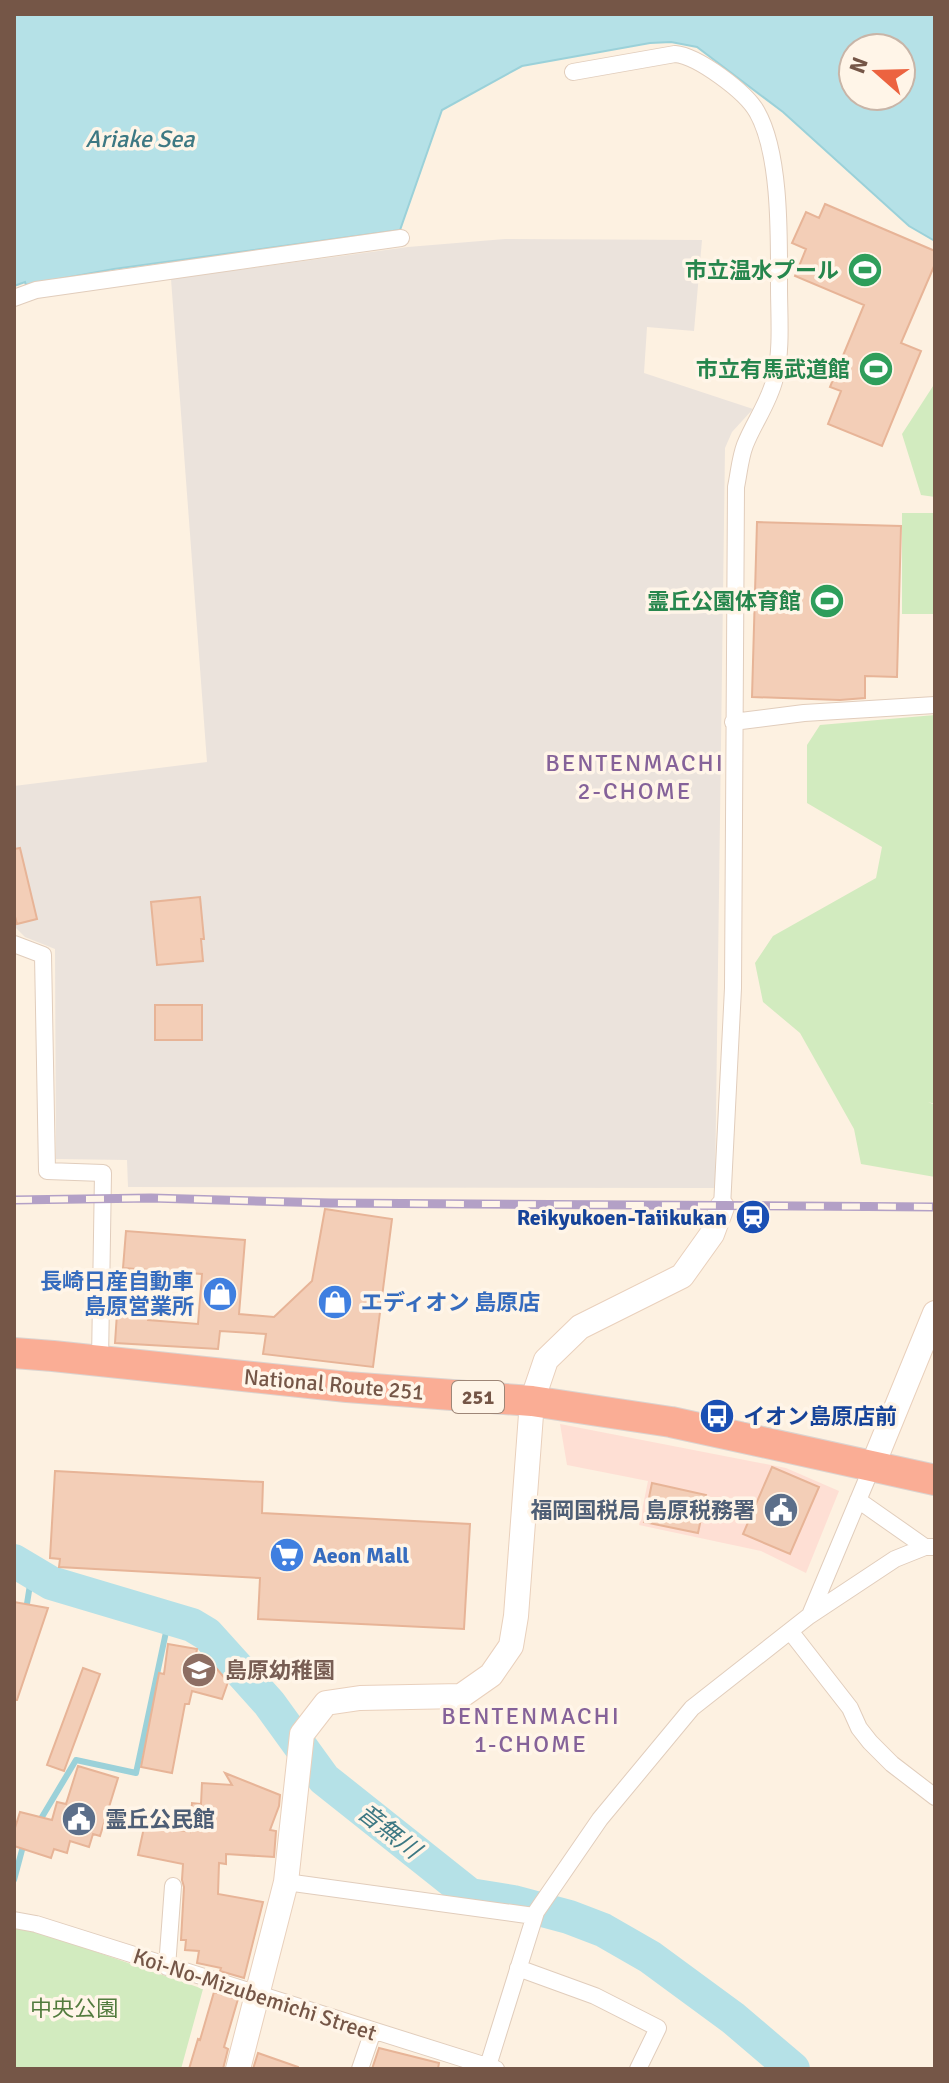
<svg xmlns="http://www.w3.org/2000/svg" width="949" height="2083" viewBox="0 0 949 2083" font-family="Signika,'Noto Sans JP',sans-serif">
<rect width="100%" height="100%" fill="#fdf1e1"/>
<path fill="#fedfd4" d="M560,1424L786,1468L839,1491L806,1573L761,1551L639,1525L648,1481L567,1465Z"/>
<path fill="#ebe3dc" d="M505,239L702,240L694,331L647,327L644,373L753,409L732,432L725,448L715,1188L128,1187L127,1160L56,1159L55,949L25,937L14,926V786L207,762L171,279L408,247Z"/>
<path fill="#d2ebbf" d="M935,383V497L921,495L902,434Z
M902,513H935V614H902Z
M935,715V1104L928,1102L935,1105V1177L861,1164L854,1129L800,1033L763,1002L755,963L773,936L876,878L882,847L807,803V745L820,725Z
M16,1924L203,1989L181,2069H14V1925Z"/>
<path fill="#b5e1e7" stroke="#9bd1d9" stroke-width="2" fill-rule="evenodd" d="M14,14H935V241L909,226L783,112L697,47L671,42L650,43L522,66L442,110L400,230L114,269L26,285L25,282L14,286ZM853,48H901V96H853Z"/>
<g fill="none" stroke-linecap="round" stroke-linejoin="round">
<path stroke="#9bd1d9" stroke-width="6" d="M26,1610L32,1572
M39,1822L76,1760L136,1773L169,1618
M14,1880L22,1850L27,1842"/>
<path stroke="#b5e1e7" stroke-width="34" d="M14,1561L51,1583L192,1625L207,1634L269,1703L324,1779L470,1895L513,1902L569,1917L603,1930L650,1957L733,2018L793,2069"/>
</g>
<path fill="#f3ceb7" stroke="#e7b497" stroke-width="2" d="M825,204L935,251V264L901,343L921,351L882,446L828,424L841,391L830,387L864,305L795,276L806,249L792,243L806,212L819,218Z
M757,522L901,526L897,677L865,676V698L840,700L752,697Z
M20,848L37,919L17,924L14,913V849Z
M200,897L204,939H201L203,961L157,965L151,902Z
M155,1005H202V1040H155Z
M325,1209L392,1219L373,1367L263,1354L266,1334L220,1331L218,1349L115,1343L117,1313L148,1315V1320L198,1324L202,1274L123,1268L126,1231L245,1240L239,1314L274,1317L312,1281Z
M772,1467L819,1487L790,1554L743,1534Z
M55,1471L263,1482L262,1513L470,1524L464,1629L258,1619L260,1578L59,1567L60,1559L50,1558Z
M652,1483L706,1495L698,1533L644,1522Z
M14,1602L48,1608L17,1700H14Z
M168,1644L197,1649L196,1654L206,1656L228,1682L222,1699L192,1691L189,1704H185L172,1773L141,1767L159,1673L164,1674Z
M83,1668L100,1674L64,1771L47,1765Z
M78,1766L118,1778L100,1836L93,1834L89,1847L70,1841L67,1853L54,1849L51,1858L14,1846V1831L20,1812L52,1820L57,1802L66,1804Z
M225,1773L280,1795L279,1806L270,1830L276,1831L274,1857L226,1854V1864L219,1863L218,1894L263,1902L244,1978L220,1971L221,1968L197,1963L199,1951L185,1950L186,1940H181L184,1887L182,1880L183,1864L138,1855L145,1823L190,1832L192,1803L201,1804L202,1783L232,1785Z
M214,1992L238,1999L224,2047L228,2049L223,2069H189L198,2039L200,2040Z
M379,2048L439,2063L438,2069H372Z
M258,2053L298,2067V2069H253Z"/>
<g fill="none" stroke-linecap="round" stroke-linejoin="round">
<g stroke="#e1cdbc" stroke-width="18">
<path id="street" d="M573,72L675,54C698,56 746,92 757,112C781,154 779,239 779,287C779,316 782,349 775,378C769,403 754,422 745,445C740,458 739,473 736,487L733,988L722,1207
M14,298L36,290L401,238
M733,722L804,713L935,705
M14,944L43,955L47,1171L103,1173L100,1361
M858,1500L925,1547
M810,1615L872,1467
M790,1631L850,1708L859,1728L870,1742L892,1764L935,1797
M286,1882L534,1916
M14,1920L36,1924L496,2069
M167,1967L173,1886
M518,1968L595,1996L658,2028L638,2069
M360,2069L373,2031
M487,2069L536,1912L600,1819L692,1708L809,1616L895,1559L925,1547H935"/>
</g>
<g stroke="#e9d0bc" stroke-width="26">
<path id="secondary" d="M872,1467L935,1313
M238,2069L286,1882L302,1734L326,1703L360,1698L461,1696L491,1675L511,1646L516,1616L532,1401L546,1360L580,1327L682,1276L712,1234L722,1207"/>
</g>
<g stroke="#dbd3cf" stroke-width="32">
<path id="highway" d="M14,1353L53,1356L347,1387L532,1401L671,1422L935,1480"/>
</g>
<use href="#street" stroke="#fff" stroke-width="16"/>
<use href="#secondary" stroke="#fff" stroke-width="24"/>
<use href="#highway" stroke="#faad95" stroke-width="30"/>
<g stroke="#b3a0c6" stroke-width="9">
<path id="rail" d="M14,1200L151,1198L330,1203L935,1207"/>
</g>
<use href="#rail" stroke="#fff5e8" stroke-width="6" stroke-dasharray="18" stroke-linecap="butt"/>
</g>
<defs>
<g id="stadium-disc" transform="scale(1.8)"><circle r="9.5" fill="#2e9e5b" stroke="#fff5e8"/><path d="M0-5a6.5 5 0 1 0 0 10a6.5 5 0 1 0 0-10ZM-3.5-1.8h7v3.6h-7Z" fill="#fff"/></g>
<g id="station-disc" transform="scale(1.8)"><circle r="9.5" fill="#1a4fb4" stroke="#fff5e8"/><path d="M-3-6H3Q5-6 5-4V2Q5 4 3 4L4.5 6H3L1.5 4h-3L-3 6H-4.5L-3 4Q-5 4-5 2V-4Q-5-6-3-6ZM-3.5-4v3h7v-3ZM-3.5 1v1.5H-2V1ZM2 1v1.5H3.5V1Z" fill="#fff"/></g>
<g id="shop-disc" transform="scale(1.8)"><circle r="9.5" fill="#3f7fe0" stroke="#fff5e8"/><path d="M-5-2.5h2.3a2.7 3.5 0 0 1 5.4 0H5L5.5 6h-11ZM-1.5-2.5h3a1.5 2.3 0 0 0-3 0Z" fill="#fff"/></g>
<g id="bus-disc" transform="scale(1.8)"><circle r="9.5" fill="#1a4fb4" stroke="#fff5e8"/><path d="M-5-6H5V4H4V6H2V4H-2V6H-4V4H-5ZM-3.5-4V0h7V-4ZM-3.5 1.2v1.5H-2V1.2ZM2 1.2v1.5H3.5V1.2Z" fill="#fff"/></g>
<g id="civic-disc" transform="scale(1.8)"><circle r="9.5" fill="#5c6f8a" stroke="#fff5e8"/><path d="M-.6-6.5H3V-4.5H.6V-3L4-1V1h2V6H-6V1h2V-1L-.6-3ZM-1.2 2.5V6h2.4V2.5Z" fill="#fff"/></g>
<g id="supermarket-disc" transform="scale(1.8)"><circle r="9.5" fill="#3f7fe0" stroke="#fff5e8"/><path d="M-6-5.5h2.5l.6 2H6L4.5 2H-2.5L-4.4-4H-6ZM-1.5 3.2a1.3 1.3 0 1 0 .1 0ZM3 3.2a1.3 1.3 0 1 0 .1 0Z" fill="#fff"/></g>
<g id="school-disc" transform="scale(1.8)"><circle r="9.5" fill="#8d6e63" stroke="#fff5e8"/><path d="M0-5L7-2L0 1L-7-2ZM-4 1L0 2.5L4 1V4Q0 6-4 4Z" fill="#fff"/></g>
</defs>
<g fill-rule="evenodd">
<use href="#stadium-disc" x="865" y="270"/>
<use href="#stadium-disc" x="876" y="369"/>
<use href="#stadium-disc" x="827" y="601"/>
<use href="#station-disc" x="753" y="1217"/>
<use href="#shop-disc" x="220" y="1294"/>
<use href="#shop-disc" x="335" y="1302"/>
<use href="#bus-disc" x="717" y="1416"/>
<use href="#civic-disc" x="781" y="1510"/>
<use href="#supermarket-disc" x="287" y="1555"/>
<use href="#school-disc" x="199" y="1670"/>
<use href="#civic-disc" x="79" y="1819"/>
</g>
<g text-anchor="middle" stroke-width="7" stroke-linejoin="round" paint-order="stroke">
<rect fill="#fff5e8" stroke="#9e8677" stroke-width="2" x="452" y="1381" width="52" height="32" rx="6"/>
<g font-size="20" font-weight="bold" fill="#755647">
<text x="478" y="1404">251</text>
</g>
<g font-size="22" font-weight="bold" fill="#27864d" stroke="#fff5e8" text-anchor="end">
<text x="839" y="278">市立温水プール</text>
<text x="850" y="377">市立有馬武道館</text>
<text x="801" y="609">霊丘公園体育館</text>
</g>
<g font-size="22" font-weight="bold" fill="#164399" stroke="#fff5e8" text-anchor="end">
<text x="727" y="1225">Reikyukoen-Taiikukan</text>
<text x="743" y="1424" text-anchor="start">イオン島原店前</text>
</g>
<g font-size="22" font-weight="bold" fill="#366cbe" stroke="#fff5e8" text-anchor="start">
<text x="194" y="1289" text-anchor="end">長崎日産自動車<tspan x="194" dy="25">島原営業所</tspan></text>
<text x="361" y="1310">エディオン 島原店</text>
<text x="313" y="1563">Aeon Mall</text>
</g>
<g font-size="22" fill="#755647" stroke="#fff5e8">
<text transform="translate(334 1384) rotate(5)" y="8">National Route 251</text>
<text transform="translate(255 1994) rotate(18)" y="8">Koi-No-Mizubemichi Street</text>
</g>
<g font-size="22" font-weight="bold" fill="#4e5e75" stroke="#fff5e8" text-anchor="end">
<text x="755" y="1518">福岡国税局 島原税務署</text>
<text x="105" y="1827" text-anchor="start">霊丘公民館</text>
</g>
<g font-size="22" font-weight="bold" fill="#785e54" stroke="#fff5e8" text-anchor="start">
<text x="225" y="1678">島原幼稚園</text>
</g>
<g font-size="22" fill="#527b3e" stroke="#fff5e8">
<text x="74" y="2016">中央公園</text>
</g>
<g font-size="24" font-style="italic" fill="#3d7883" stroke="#fff5e8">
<text x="140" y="147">Ariake Sea</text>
<text transform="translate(389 1831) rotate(38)" y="8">音無川</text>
</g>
<g font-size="24" letter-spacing="2" fill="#856299" stroke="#fff5e8">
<text x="635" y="771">BENTENMACHI<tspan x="635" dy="28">2-CHOME</tspan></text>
<text x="531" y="1724">BENTENMACHI<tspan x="531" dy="28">1-CHOME</tspan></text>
</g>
</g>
<rect width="949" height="2083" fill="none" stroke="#755647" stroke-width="32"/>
<g transform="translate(877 72) rotate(290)"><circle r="38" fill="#fff5e8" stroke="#c8b5a8" stroke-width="2"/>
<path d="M0-6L14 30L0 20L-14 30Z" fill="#ec6340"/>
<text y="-12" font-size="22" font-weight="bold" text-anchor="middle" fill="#755647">N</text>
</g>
</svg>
